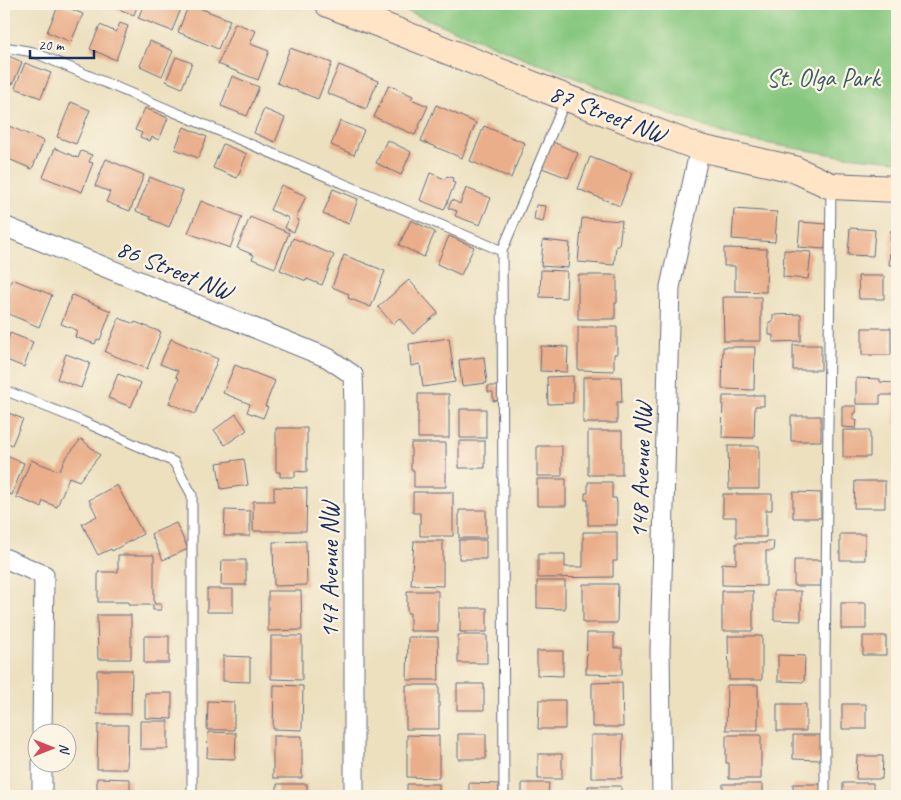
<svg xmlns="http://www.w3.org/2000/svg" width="901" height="800" viewBox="0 0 901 800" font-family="Caveat,sans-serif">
<rect width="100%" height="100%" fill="#fcf5e5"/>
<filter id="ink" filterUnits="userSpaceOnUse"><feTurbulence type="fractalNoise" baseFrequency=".02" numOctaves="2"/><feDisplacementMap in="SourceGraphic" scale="10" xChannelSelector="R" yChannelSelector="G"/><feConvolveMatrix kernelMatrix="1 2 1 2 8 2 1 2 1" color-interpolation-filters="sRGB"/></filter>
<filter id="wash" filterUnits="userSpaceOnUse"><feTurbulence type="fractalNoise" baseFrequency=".0096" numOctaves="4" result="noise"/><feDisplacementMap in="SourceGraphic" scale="20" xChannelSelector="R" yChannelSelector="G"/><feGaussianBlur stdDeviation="1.12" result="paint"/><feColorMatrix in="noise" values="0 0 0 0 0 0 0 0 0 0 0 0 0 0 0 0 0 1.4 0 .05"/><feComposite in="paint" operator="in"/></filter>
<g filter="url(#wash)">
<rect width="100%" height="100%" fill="#ece0bf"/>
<path fill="#86c77f" stroke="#507b6e" d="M389,4H897V161L835,155L736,138L633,101Z"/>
<g id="blocks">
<path fill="#eaae8a" d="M59,4L83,14L71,42L47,32Z
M105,4H138L134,15Z
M144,4H183L172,31L138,18Z
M189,4L230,20L218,49L178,32Z
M120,23L128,26L116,60L90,49L100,25L116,32Z
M235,23L256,31L250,44L269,51L258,80L218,64Z
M150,41L173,51L162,76L140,66Z
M290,48L332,63L318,99L277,83Z
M4,54L22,62L13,84L4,81Z
M176,57L192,63L182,88L166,81Z
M25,63L51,73L41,98L15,88Z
M339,65L378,81L366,109L327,93Z
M232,76L259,87L247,116L221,106Z
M389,85L413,96L411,99L428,106L415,135L374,117Z
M71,102L90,110L76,144L57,137Z
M436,105L476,123L462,158L421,141Z
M145,108L168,118L159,140L152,137L150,141L140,137L142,133L135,130Z
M264,109L285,118L275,142L254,133Z
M340,121L364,130L354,155L331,145Z
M4,124L44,141L32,169L4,157Z
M484,126L525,143L511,178L470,161Z
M184,127L207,137L198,158L175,149Z
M387,140L411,152L401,175L376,163Z
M553,142L578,153L568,178L542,168Z
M223,144L247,154L237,178L213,168Z
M55,148L78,158L81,151L92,155L89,162L93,163L82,192L43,177Z
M590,157L632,173L620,206L578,189Z
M106,159L144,175L130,211L106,202L110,192L95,186Z
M430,173L445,179L447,176L453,178L452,182L455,183L444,210L420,200Z
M150,177L183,191L169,227L150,219L151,217L136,211Z
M281,185L306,196L296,219L299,220L294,232L285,228L289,218L270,210Z
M466,188L491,198L480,225L455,216L457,211L448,208L452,200L460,204Z
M333,189L358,199L349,224L323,214Z
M201,201L242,217L230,248L188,233Z
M536,205L546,206L543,222L534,220Z
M734,209L777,212L775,242L732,239Z
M250,217L289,233L275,268L252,259L254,255L237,248Z
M582,218L622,221L619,246H616L614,265L578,262Z
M411,220L435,232L424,257L399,245Z
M800,222L827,224L825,249L798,247Z
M850,228L875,230L873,256L848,255Z
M891,230L897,231V265H889Z
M449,236L474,247L461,275L437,264Z
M293,238L334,255L322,285L307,279L306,281L280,270Z
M543,240L570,243L568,268L541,266Z
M724,248L767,249L766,292L735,291V266H724Z
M784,250L811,252L808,279L783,277Z
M344,255L385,271L371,307L348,298L349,294L332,287Z
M541,270L567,271L566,298L540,297Z
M578,275H617V303H615V319H578Z
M858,276H884V299H859Z
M12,279L52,295L39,327L4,312V298Z
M409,280L438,313L413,334L399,318L393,324L378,307Z
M72,295L111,311L100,340L97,339L95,344L75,337L77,330L61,324Z
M723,297H761V341H724Z
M801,314V341L773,342V335H769V322H773V315Z
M119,318L134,324L135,322L161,332L147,369L105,352Z
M578,327H617V354H614V371L578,370Z
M862,328H891V355H862Z
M10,333L33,342L24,367L4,359V351Z
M449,338L455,382L423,387L420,364L411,366L409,344Z
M171,339L218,359L195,414L169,403L179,378L176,377L178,371L160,364Z
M793,345H821V370H793Z
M541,346L568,347L567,372L540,371Z
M723,347H755L754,390L722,389Z
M66,354L90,363L81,388L57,379Z
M484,357L487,383L462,386L459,360Z
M235,365L275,381L265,406L268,407L263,418L247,412L250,404L223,393Z
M118,374L141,383L131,407L108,398Z
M573,376V403L548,404L547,377Z
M583,377H621L622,402H617V423H583Z
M856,378L880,379V382L894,383V381H897V424H894V395H880V404H856Z
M488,386H501V400L493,401V392H488Z
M418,394H449V438H418Z
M754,395H764V406H755L754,438L722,437L723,396H754Z
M842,406H856V413H853V420H857L856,428L842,427Z
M460,409H486V438H460Z
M4,411L23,419L12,445L4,441Z
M236,414L247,430L225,445L214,430Z
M791,416H821V441H791Z
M276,428H307V472L295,471V477H280V472H276Z
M843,430H870V457H843Z
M588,431H622V475H588Z
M81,439L100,455L79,481L69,477L57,507L43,501L41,507L16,497L31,460L59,471L65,459Z
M459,441H485V468H459Z
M411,443H446V487H414V470H411Z
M537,446H562V476H537Z
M728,446H759V489H729Z
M4,455L24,463L12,495L4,492Z
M244,459L248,485L221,489L217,463Z
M537,479H566V506H537Z
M855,481H885V508H854Z
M588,482H612V498H616L617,503V525H588V500H585V493H588Z
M117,485L143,534L112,551L111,549L98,555L82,524L97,516L89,500Z
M274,487L307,488L306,531H253V501H274Z
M413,492H453V536H420V513H413Z
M793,492L821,493V518H793Z
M723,494H772V510H766V537H736V517H723Z
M225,510L250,511V536H224Z
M459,510H486V538H459Z
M176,523L188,549L163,560L151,534Z
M583,532H617V561H613V577L538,578V554H565V567H583Z
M840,534H865V560H840Z
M459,540H486V559H459Z
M306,541L307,585L274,586L273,542Z
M414,541H443V586L411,585Z
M766,541H774L773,551H766V586L722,585V563L736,564V543H766Z
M118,555H154V604H161V610H153V605H128L129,602H98V572H118Z
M222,560H246V585H221Z
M794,560H821V586H794Z
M537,581H565V609L537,608Z
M583,584H618L617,623H583Z
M207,589H233V612H207Z
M268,591H301L302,630L268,631Z
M407,591H438V631H410V613H407Z
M722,591H753V631H722Z
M774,591H801V621L774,620Z
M841,603H866V629H841Z
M460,608H487V632H460Z
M97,615H131V659H98Z
M587,633H614V648H622V675L586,674Z
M458,635H487V663H458Z
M144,636H169V663H144Z
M271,636H302V680L271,679Z
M728,636H762V680H729Z
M863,636H886V655H863Z
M408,637H438L439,680H407Z
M537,651H563V676L537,675Z
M778,655L805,656L804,682L778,681Z
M223,656L250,657V682L223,681Z
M97,670H132L131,714H97Z
M622,682L623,727H592V683Z
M457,684H484V710H457Z
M274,685L303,686L302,730L273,729Z
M406,685H439V729H406Z
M727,685H758V730H726Z
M145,693H172V719L145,718Z
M539,700H565V729H538Z
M208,701L234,702V730H207Z
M777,704H806V731H777Z
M842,704H866V729H842Z
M140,721H168V749H140Z
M98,725H128L127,769H97Z
M208,732L236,733L235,759L207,758Z
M458,734H486V759H458Z
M407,735L439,736V778L407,777Z
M591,735H623L622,778H591Z
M726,735H761V779H729V763H726Z
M793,735H822L821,760L793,759Z
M273,736H302V778H273Z
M538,754H562V779H538Z
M857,756H883L882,779H856Z
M97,778L130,779V796H97Z
M469,783L499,784V796H469Z
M522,783H549L548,796H522Z
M843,783H873V796H843Z
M277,784H307V796H277Z
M407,784H439V796H407Z
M723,784H763V796H723Z
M793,784H822V796H793Z
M588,786H621V796H588Z"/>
</g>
</g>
<g filter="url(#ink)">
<use href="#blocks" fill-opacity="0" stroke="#646d80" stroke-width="1"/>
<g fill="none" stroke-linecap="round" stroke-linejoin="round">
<g stroke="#646d80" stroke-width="11">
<path id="lane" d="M4,47L33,52L502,251L504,796
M502,251L566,99
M4,390L82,421L174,462L192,495V796
M825,796V660L831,189"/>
</g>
<g stroke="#646d80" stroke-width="21">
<path id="street" d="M4,226L328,358L353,375L354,404V796
M4,558L44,575L42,732
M42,796V762
M662,796L660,651L670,287L700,148"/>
</g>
<g stroke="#646d80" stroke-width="28">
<path id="secondary" d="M328,4L567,98L700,148L794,169L831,186L897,189"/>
</g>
<use href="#lane" stroke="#fff" stroke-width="9"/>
<use href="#street" stroke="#fff" stroke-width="19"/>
<use href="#secondary" stroke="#ffe4c6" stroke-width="26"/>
</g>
</g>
<g text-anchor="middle" stroke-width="4.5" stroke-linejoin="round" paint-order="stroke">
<g font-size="25" fill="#3b5d68" stroke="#fcf5e5">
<text x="823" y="86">St. Olga Park</text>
</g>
<g font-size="25" fill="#1b2f5e" stroke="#fcf5e5">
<text transform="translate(608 113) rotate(21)" y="9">87 Street NW</text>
<text transform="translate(175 269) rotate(22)" y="9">86 Street NW</text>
<text transform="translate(640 470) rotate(-88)" y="9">148 Avenue NW</text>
<text transform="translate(329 570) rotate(-90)" y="9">147 Avenue NW</text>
</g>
</g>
<rect width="901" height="800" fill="none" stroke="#fcf5e5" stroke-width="20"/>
<g transform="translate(52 748) rotate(90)"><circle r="24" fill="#fcf5e5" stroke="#a2a6af"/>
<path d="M0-4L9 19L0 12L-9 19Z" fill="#d1495b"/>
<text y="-8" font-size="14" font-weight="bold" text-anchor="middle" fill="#1b2f5e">N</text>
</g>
<path d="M30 50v8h64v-8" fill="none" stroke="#1b2f5e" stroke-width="2.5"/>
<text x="38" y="50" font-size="15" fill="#1b2f5e" stroke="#fcf5e5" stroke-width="4" paint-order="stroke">20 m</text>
</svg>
